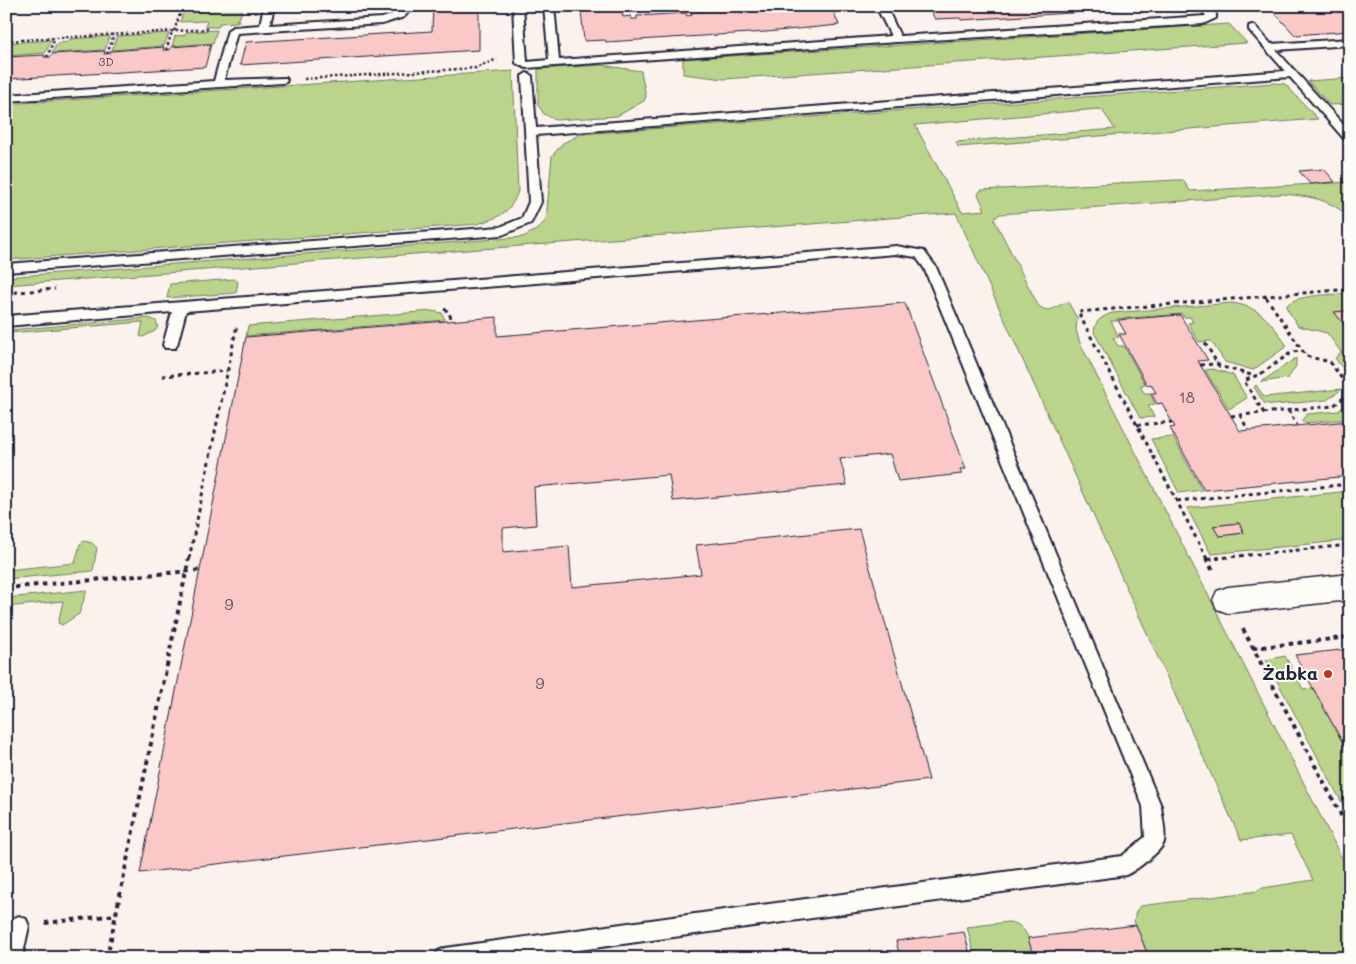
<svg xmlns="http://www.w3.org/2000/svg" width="1356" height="964" viewBox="0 0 1356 964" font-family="Mali,sans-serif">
<rect width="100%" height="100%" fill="#fcf2ed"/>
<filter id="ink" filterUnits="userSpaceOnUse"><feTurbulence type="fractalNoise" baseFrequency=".02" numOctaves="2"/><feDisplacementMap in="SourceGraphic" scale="10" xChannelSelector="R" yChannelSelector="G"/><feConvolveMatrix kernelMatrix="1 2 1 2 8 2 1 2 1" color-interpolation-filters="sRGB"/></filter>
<g filter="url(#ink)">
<path fill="#bbd48b" stroke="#6e7b63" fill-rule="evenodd" d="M186,6H243L240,17L236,20H239L238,22L220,23L218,27H205L207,21L180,22Z
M1229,24L1247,43L724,79L683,74V59Z
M217,30L213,43L172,46L175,36L185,35L187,32Z
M169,33L164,46L112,50L117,36Z
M110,36L105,50L52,53L57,43L68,42L70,39Z
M52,40L45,53L6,56V43Z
M601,65L641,71L646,97L644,101L617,116L556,120L544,114L538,105V69Z
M513,71L518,191C511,213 498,218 477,224L6,260V104Z
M1350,78V104L1330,105L1308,81Z
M1274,83L1285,84L1318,119L958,147L956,142L1115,129L1102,110L1098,109L915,125L962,212L985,210L978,194L981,190L1177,180H1183L1190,191L1350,182V218C1329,198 1311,197 1283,194L1000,214L994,219L1038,305C1049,316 1056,305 1068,302L1077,318L1076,330L1080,343L1350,874V958H1149L1134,921L1136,911L1140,906L1258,891L1259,889L1263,888L1313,880L1291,835L1241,840L956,213L6,285V277L523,237L538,229L546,220L552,156L563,143L581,134Z
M234,279L238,282L236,293L167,298L170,284Z
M1350,293V318L1345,311L1335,312L1346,327H1350V373L1345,372L1335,358L1341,352L1327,333L1298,326L1286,307C1291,294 1336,295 1350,293Z
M1231,303C1260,306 1272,323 1287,346L1253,370L1225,362L1211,341L1199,342L1188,323L1193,322L1190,317H1183L1182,314L1116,319L1117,321H1111L1119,337L1113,338L1118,346H1124L1145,384L1140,386L1144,393H1150L1155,404L1148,405L1154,417L1140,418L1094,332C1095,320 1102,317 1112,313Z
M432,311L442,313L445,320L246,336L248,326Z
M149,318L156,321L158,327L155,331L143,337L140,336L143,322L9,333L6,339V330H10Z
M1296,358V366L1288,378L1261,382Z
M1213,369L1233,375L1247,398L1229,409L1205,370Z
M1256,385L1264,397L1342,389L1327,400L1274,405L1264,403L1254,387Z
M1350,402V419L1304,423L1302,420L1307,414L1338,411Z
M1173,437L1202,490L1179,493L1151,439Z
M1350,491V540L1211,554L1187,508ZM1239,523L1244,533L1219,536L1213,526Z
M84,541L92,543L97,548L93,571L6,579V570L75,563L80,544Z
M87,590L79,614L62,625L58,623L63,601L6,607V598Z
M1285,656L1303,689L1313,688L1350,756V818L1266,660Z
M1008,922C1027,923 1030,943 1034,958H975L967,927Z"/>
<path fill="#f9c8c7" stroke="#22223b" d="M433,6H479V50L240,65L246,42L432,31Z
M575,6H621L623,17L631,16V19H637V16L686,13L687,16L692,15L691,12L741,10L742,13L748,12L747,9L772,8L773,11L778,10L777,7L785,6H831L839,25L766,32L606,42L605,40L584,41L581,10H576Z
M928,6H1164V7L961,20L960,18L935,19Z
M1291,6H1350V31L1295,35L1270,8Z
M211,44L205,67L6,79V57L45,55L44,57H50L52,54L105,51L104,54L110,53L111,51L164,47L163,50H170L171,47Z
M1324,169L1335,182L1310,184L1299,171Z
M905,303L966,469H960L962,474L898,481L890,454L840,459L847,485L673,501L669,475L534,487L536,525L503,528V552L569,546L572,587L701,574L696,545L859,529L929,780L140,873L246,337L497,317V336Z
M1345,311L1350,318V327H1346L1334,312Z
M1180,315L1208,360L1198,361L1240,431L1350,421V476L1204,490L1170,428L1175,427L1168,415L1162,403L1157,404L1151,393H1156L1151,384L1147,385L1119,334H1126L1118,320Z
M1239,523L1244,533L1219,536L1213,526Z
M1350,649V756L1295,655Z
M1136,925L1149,958H1034L1028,938Z
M964,932L971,958H900L896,941Z"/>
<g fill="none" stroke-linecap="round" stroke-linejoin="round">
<g stroke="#22223b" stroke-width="4">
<path id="service" d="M264,6H274L270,25L382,18C395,15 401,6 414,6L404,17L382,24L237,33L224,80L286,78L287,80L286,82L282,83L6,101V95L214,81L228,30L233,27L260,25Z
M513,6H523L527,62L549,60L544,6H554L559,60L891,36L876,6H886L900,36L1206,16L1199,6H1209L1216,14V18L1203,24L897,42L526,68L516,63Z
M1252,25L1255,26L1271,44L1350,39V45L1276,50L1350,132V142L1346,141L1290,77L536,135L541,202L531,223L502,235L6,272V264L500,227L522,218L529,202L522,76L527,73L532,76L536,128L1285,71L1249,30V26Z
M896,246L924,251L936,267L1161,806C1162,817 1166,831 1164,842C1162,851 1135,871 1126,875L521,958H435L438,951L445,948L1122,856L1145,837L1143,806L924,268L916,257L896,254L186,311L177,345L175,348H165L163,345L172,312L6,326V316Z
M19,916L26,919L29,926L22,958H6C6,944 7,932 12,919Z"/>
</g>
<g stroke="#22223b" stroke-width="3">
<path id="minor" d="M1350,574V600L1228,613L1217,609L1213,600L1217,591L1228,587Z"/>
</g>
<path stroke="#22223b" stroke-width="2.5" stroke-dasharray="2.5 2.5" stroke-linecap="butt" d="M6,22L15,6
M174,31L183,6
M6,41L209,29
M166,50L172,32
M107,54L114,35
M47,57L55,38
M304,79L476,68L497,59"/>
<path stroke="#22223b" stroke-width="3" stroke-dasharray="4 4" stroke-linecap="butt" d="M6,293L55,289
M1266,297L1306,356L1330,362L1350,390
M444,309L448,311L451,318
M1205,343L1219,366L1255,376
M1200,365L1218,364
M162,376L227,371
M1288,410L1297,425
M1264,413L1244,381L1262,373L1292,352L1303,351
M1240,415L1248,430
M1231,416L1333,406L1350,393
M1137,425L1172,422
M1177,501L1350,484
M189,559L237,325
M1207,559L1078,312L1350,289
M1208,559L1350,545"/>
<path stroke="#22223b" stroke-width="4" stroke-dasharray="4.5 4.5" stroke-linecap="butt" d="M1206,558L1214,573
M1208,559L1219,558
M6,588L201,570
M1243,629L1350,832
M1253,648L1350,637
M45,923L116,915
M107,958L189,558"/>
<use href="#service" fill="#fdfcf7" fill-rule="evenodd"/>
<use href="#minor" fill="#fdfcf7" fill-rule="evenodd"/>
</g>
</g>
<circle fill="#c8321e" stroke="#fdfcf7" stroke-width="2" cx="1328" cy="674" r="5"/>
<g text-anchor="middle" stroke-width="4" stroke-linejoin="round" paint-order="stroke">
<g font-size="12" fill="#584c5e">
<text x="106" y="66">3D</text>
</g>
<g font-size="15" fill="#584c5e">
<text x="1187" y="403">18</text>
<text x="229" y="610">9</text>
<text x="540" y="689">9</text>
</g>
<g font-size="18" font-weight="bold" fill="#22223b" stroke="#fdfcf7" text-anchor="end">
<text x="1318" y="680">Żabka</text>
</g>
</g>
<rect width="1356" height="964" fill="none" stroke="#fdfcf7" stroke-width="25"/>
<rect x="12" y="12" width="1331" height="939" fill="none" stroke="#22223b" stroke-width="2" filter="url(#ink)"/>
</svg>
